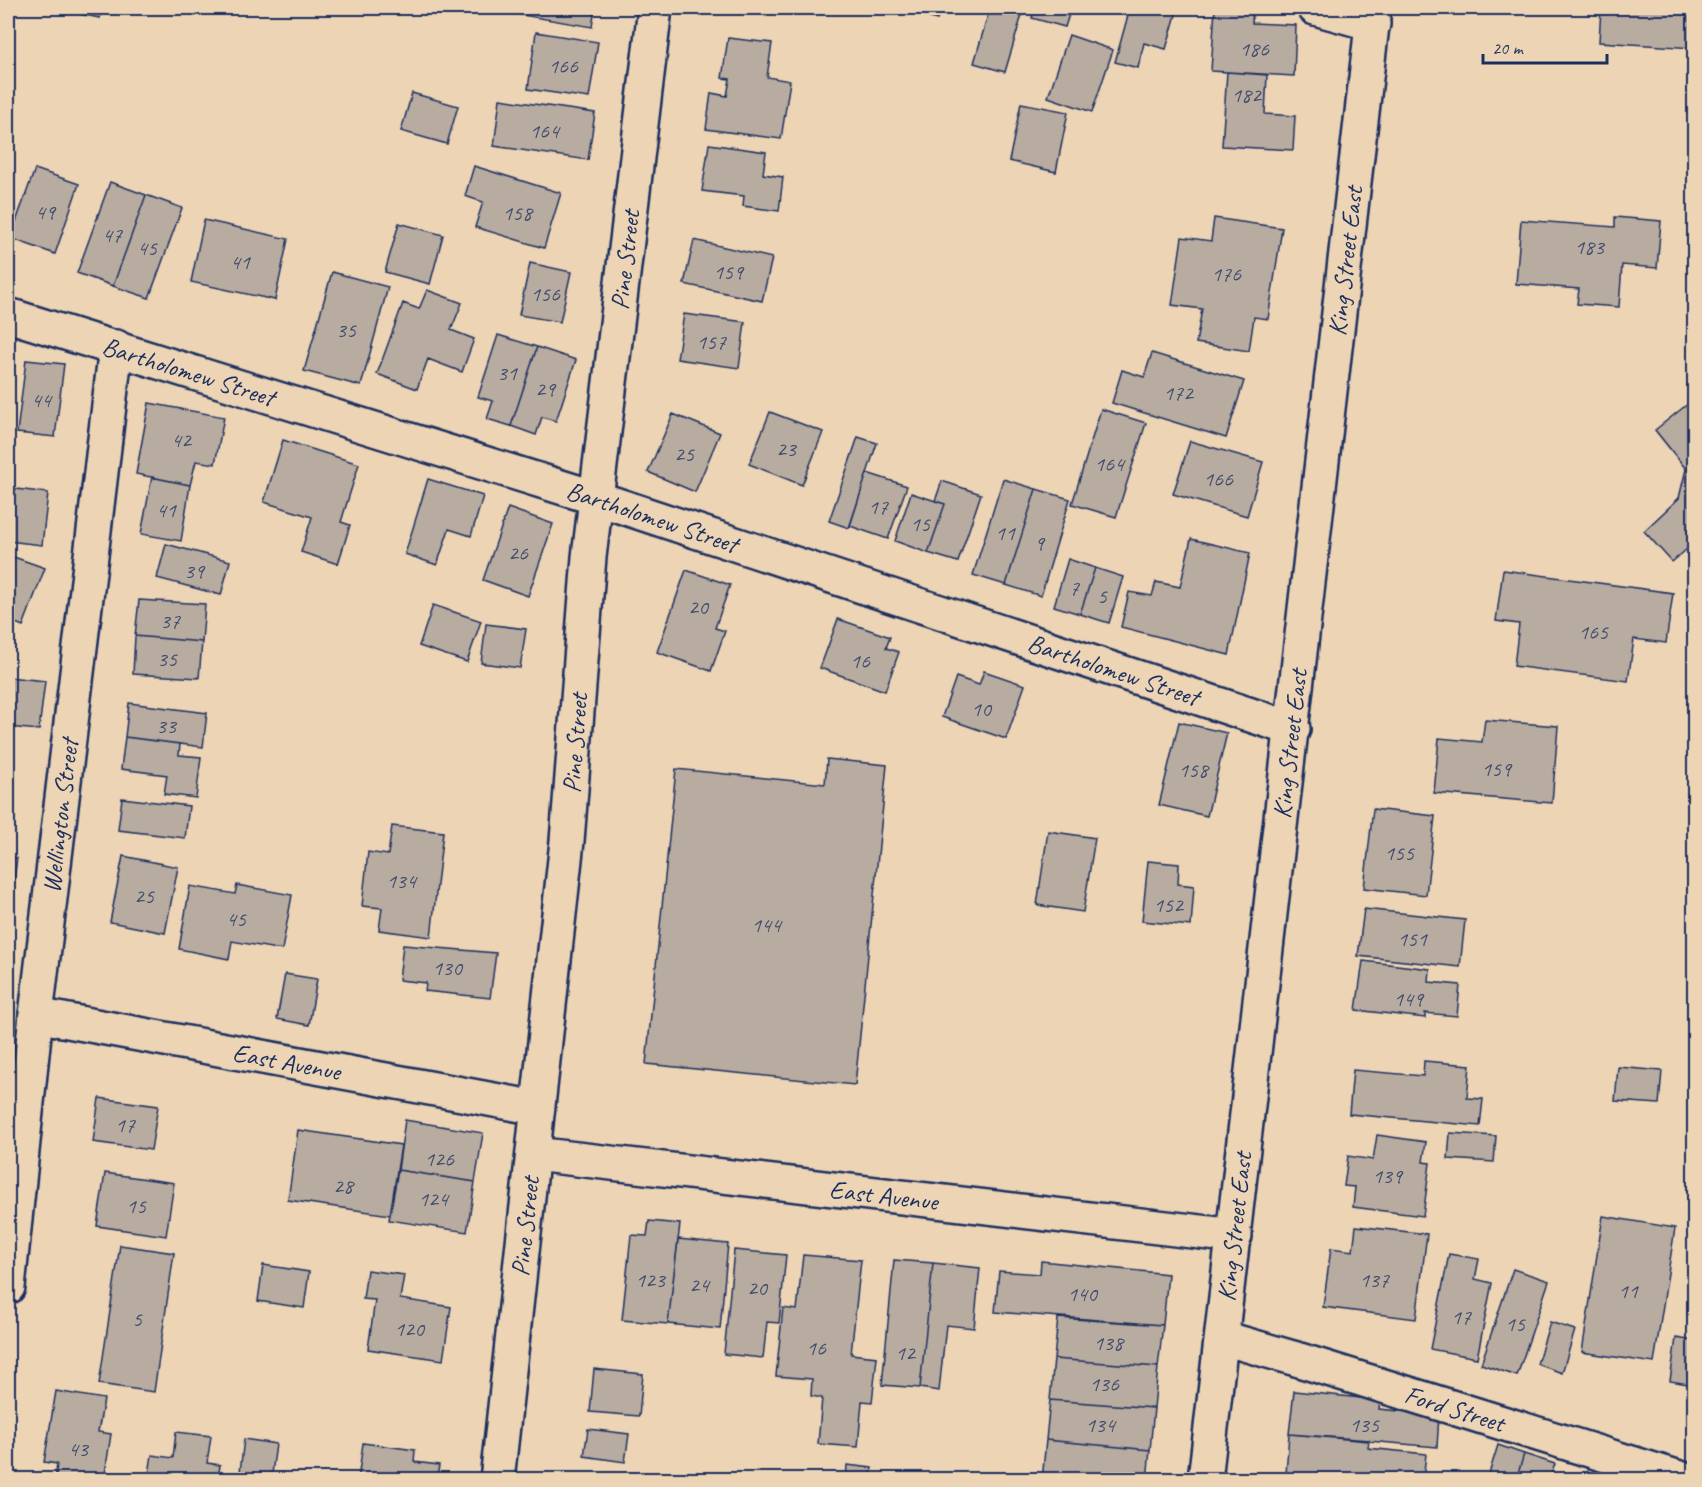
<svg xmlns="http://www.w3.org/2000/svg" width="1702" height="1487" viewBox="0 0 1702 1487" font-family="Caveat,sans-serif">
<rect width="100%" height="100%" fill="#ecd4b5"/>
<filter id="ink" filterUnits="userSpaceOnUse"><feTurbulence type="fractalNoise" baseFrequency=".0167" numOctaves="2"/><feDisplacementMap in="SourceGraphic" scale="12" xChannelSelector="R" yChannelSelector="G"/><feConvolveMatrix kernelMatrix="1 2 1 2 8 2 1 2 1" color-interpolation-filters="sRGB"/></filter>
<g filter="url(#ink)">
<path fill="#b8aba0" stroke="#1b2f5e" stroke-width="1.5" d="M59,8H102L100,18L59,10Z
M517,8H595L592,27L516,14Z
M916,8H941L937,20L914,13Z
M990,8H1024L1005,72L974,63Z
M1035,8H1071L1065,27L1032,18Z
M1130,8H1178L1166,49L1144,43L1138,68L1115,62Z
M1215,8H1253L1252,23L1296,25L1294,76L1211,71Z
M1601,8H1694V48L1599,42Z
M536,32L598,42L589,98L528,89Z
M1069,35L1113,50L1092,112L1048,97Z
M728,38L772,43L767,77L790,81L781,139L706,129L711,93L727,96L730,79L722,78Z
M1227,72L1267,75L1265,114L1295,116L1293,150L1222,146Z
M412,93L458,106L447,144L401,131Z
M500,99L595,113L588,160L494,146Z
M1021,103L1068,112L1056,172L1009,161Z
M709,144L766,152L763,174L783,177L779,211L743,206L744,196L702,191Z
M474,166L561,193L544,248L475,227L483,202L465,196Z
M35,169L79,184L55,254L10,238Z
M110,182L146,195L113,286L77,273Z
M146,195L182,208L149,298L113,286Z
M1615,217L1661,221L1657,268L1622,265L1619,307L1577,304L1579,289L1516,284L1521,220L1615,227Z
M1214,218L1282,228L1268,319L1254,317L1249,351L1196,343L1202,309L1172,305L1182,237L1211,241Z
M204,220L288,239L275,300L191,282Z
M399,223L443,235L430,284L385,272Z
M694,240L772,258L762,301L684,284Z
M530,263L571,272L560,322L519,315Z
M332,272L388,287L361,386L304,371Z
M427,290L462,303L451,330L474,339L462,372L428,359L417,389L377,374L403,303L419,309Z
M684,314L745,322L739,368L677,359Z
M498,335L537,347L511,426L487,419L493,401L478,397Z
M537,347L576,360L556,421L542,417L536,435L511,426Z
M1152,353L1244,381L1226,438L1112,403L1122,370L1144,377Z
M26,360L64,364L55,437L17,433Z
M1694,399V543L1672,562L1644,531L1679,498L1686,469L1655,430Z
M149,403L224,417L215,464L196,461L190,485L136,474Z
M1101,409L1146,423L1116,517L1072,504Z
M770,412L823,432L802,485L749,464Z
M673,414L720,433L695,492L648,472Z
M858,437L877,443L849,528L829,521Z
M283,440L359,464L341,522L350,525L338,564L301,552L312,517L264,502Z
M1190,441L1263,462L1247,516L1173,494Z
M867,473L907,486L888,539L850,526Z
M152,477L190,485L181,541L141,534Z
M428,479L483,496L471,536L449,529L437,565L405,554Z
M1003,479L1036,489L1006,585L973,575Z
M942,481L981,494L958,562L928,553L945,504L935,501Z
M8,488L48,493L42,545L8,541Z
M1036,489L1070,499L1041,596L1006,585Z
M911,493L945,504L928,553L895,541Z
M508,508L553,524L528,596L483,580Z
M1191,539L1250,553L1229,655L1121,627L1129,592L1152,596L1156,582L1180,587Z
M166,544L230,561L221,595L157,578Z
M8,555L45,568L23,626L8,620Z
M1068,559L1095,568L1080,614L1054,606Z
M1095,568L1123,577L1109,623L1080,614Z
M686,570L730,585L715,628L725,631L711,671L657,652Z
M1503,570L1673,593L1666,643L1634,639L1628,681L1514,666L1519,624L1496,621Z
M139,600L205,604L202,642L135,636Z
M433,605L481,621L467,662L419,646Z
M838,619L890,637L886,648L899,652L885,691L820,668Z
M486,624L526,629L520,668L481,663Z
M135,636L202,642L199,678L133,674Z
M984,671L1025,685L1006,739L942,717L956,677L979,685Z
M8,677L45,681L39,730L8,727Z
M129,703L207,713L203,747L125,737Z
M1485,720L1558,726L1552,803L1434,793L1439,738L1482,742Z
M1179,722L1227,733L1207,816L1159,805Z
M125,737L180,744L179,755L201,757L196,798L164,794L167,775L121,769Z
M827,759L887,765L855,1085L646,1064L676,769L825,784Z
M122,798L189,806L185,838L118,830Z
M1373,809L1435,816L1426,895L1364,888Z
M392,826L443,832L431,937L379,930L382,908L362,906L368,852L388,855Z
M1048,831L1095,838L1083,912L1037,905Z
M123,856L178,867L165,933L110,922Z
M8,857L17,858L11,902L8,901Z
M1148,861L1179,864L1178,884L1194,886L1191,926L1142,921Z
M237,885L292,895L282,950L232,941L229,959L179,949L190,886L235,894Z
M1364,909L1465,920L1460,967L1358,956Z
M403,945L496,953L490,998L425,991L426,983L399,980Z
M1363,961L1430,969L1429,982L1460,985L1457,1016L1425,1013V1018L1356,1010Z
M285,974L317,979L309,1025L277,1019Z
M1424,1061L1470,1065L1467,1098L1483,1099L1480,1126L1349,1114L1353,1070L1423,1076Z
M1618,1067L1662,1071L1659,1104L1615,1101Z
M99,1098L158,1106L151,1150L93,1142Z
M405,1120L483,1133L475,1182L398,1170Z
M298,1130L401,1145L390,1215L288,1200Z
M1450,1133L1496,1136L1494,1162L1448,1159Z
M1377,1135L1426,1142L1423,1162L1430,1163L1423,1216L1353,1207L1355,1187L1344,1186L1348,1156L1373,1160Z
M398,1170L475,1182L467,1232L389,1220Z
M105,1173L174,1183L166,1236L97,1226Z
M1603,1216L1675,1228L1654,1363L1582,1352Z
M649,1221L680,1224L668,1324L622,1320L631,1235L647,1236Z
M1356,1226L1427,1234L1416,1319L1323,1307L1331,1248L1353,1251Z
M678,1239L728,1244L720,1329L668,1324Z
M120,1245L174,1253L154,1392L99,1384Z
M734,1250L786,1255L779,1323L767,1322L763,1358L724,1354Z
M1449,1254L1479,1259L1475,1279L1492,1283L1477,1358L1430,1349Z
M803,1255L861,1260L851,1354L877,1357L872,1402L862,1401L858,1447L818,1444L822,1398L811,1396L812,1379L776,1376L783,1308L797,1310Z
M894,1260L933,1263L920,1388L882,1385Z
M1041,1261L1168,1274L1163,1325L995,1312L999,1271L1040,1274Z
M933,1263L980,1268L974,1328L946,1325L939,1391L920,1388Z
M263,1265L309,1272L304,1308L258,1301Z
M1513,1269L1549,1281L1517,1376L1481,1364Z
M367,1270L404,1275L400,1299L451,1307L443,1360L368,1349L375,1300L363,1299Z
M1058,1318L1163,1325L1158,1367L1054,1359Z
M1550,1322L1575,1330L1562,1373L1537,1364Z
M1676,1338L1694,1341V1385L1670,1381Z
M1054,1359L1158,1367L1154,1408L1050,1400Z
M594,1369L643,1374L639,1416L590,1412Z
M56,1391L104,1399L98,1432L111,1434L104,1480H55L57,1464L44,1462Z
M1294,1391L1380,1400L1379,1409L1439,1415L1437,1447L1289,1434Z
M1050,1400L1154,1408L1150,1450L1046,1440Z
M588,1429L629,1434L625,1462L584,1456Z
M176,1432L211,1436L207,1463L220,1465L218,1480H148L152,1455L173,1458Z
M1289,1434L1369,1440L1368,1448L1426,1454L1423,1480H1338L1286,1474Z
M244,1439L276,1444L272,1474L309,1480H239Z
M1046,1440L1150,1450L1147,1480H1042Z
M363,1443L415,1450L414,1462L439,1465L437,1480H358Z
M1498,1445L1524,1454L1516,1480H1487Z
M1524,1454L1555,1464L1549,1480H1516Z
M847,1465L872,1468L871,1480H846Z
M1286,1474L1338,1480H1285Z"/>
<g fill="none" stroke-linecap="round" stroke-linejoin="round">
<g stroke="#1b2f5e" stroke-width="38">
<g id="minor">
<path d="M1315,8L1373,24"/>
<path id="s1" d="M8,315L596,498L1293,729"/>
<path id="s2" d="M36,1015L537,1108"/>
<path id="s3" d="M534,1154L1235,1236"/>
<path id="s4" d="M8,1287L36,1015L116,347"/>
<path id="s5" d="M1223,1338L1293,1358L1686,1480"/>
<path id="s6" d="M497,1480L567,841L589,557L655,8"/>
</g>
</g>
<g stroke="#1b2f5e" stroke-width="38">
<g id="primary">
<path id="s7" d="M1205,1480L1374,8"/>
</g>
</g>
<use href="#minor" stroke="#ecd4b5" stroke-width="33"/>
<use href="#primary" stroke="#ecd4b5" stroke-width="33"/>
</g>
</g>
<g text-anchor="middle" stroke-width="6" stroke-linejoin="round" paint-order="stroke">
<g font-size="22" fill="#424e6e">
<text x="1254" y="56">186</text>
<text x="563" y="73">166</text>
<text x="1246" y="102">182</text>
<text x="544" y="138">164</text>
<text x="45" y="219">49</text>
<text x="517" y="220">158</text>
<text x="112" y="242">47</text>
<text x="1589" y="254">183</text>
<text x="147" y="255">45</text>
<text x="240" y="269">41</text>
<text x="728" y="279">159</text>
<text x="1226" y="281">176</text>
<text x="545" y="301">156</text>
<text x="346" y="337">35</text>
<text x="711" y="349">157</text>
<text x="507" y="380">31</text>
<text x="545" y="396">29</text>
<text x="1178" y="400">172</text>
<text x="41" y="407">44</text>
<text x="181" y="447">42</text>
<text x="786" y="456">23</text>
<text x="684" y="461">25</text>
<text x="1109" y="471">164</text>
<text x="1218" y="486">166</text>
<text x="878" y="514">17</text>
<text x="166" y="517">41</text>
<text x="920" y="531">15</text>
<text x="1005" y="540">11</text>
<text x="1039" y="550">9</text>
<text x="518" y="560">26</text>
<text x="194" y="578">39</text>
<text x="1074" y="595">7</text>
<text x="1102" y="603">5</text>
<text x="698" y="614">20</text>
<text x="170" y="628">37</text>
<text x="1593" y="639">165</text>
<text x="167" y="666">35</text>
<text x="860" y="668">16</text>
<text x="981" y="716">10</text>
<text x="166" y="733">33</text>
<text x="1496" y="776">159</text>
<text x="1193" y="777">158</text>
<text x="1399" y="860">155</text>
<text x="401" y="888">134</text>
<text x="144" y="903">25</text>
<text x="1168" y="912">152</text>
<text x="236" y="926">45</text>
<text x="766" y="932">144</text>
<text x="1412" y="946">151</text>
<text x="447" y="975">130</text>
<text x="1408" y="1006">149</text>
<text x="125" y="1132">17</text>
<text x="439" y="1166">126</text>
<text x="1387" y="1183">139</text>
<text x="343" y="1193">28</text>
<text x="433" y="1206">124</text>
<text x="136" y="1213">15</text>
<text x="650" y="1287">123</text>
<text x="1374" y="1287">137</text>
<text x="699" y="1292">24</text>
<text x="757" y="1295">20</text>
<text x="1628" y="1298">11</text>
<text x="1082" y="1301">140</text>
<text x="1461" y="1324">17</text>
<text x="137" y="1326">5</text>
<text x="1515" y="1331">15</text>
<text x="409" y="1336">120</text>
<text x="1108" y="1350">138</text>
<text x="816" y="1355">16</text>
<text x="905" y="1360">12</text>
<text x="1104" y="1391">136</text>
<text x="1100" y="1432">134</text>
<text x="1364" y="1432">135</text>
<text x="78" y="1456">43</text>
</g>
<g font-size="26" fill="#1b2f5e" stroke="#ecd4b5">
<text dy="9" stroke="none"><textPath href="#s6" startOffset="1227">Pine Street</textPath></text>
<text dy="9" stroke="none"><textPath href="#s7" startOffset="1227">King Street East</textPath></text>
<text dy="9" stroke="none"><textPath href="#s1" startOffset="189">Bartholomew Street</textPath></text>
<text dy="9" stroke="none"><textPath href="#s1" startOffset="675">Bartholomew Street</textPath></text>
<text dy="9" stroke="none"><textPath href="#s1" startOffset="1161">Bartholomew Street</textPath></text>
<text dy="9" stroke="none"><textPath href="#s6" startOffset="741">Pine Street</textPath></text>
<text dy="9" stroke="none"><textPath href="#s7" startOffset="741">King Street East</textPath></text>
<text dy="9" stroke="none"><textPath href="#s4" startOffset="474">Wellington Street</textPath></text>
<text dy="9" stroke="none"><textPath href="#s2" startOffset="255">East Avenue</textPath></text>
<text dy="9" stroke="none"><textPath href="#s3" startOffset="352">East Avenue</textPath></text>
<text dy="9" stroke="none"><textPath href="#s6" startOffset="255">Pine Street</textPath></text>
<text dy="9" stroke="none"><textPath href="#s7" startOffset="255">King Street East</textPath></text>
<text dy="9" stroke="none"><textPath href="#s5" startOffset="242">Ford Street</textPath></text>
</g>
</g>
<rect width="1702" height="1487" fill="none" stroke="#ecd4b5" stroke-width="30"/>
<rect x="15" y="15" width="1672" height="1457" fill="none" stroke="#1b2f5e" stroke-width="2" filter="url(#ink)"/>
<path d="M1483 54v9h124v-9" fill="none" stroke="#1b2f5e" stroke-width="3"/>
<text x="1492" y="54" font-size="18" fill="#1b2f5e" stroke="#ecd4b5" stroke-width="4.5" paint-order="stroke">20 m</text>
</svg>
